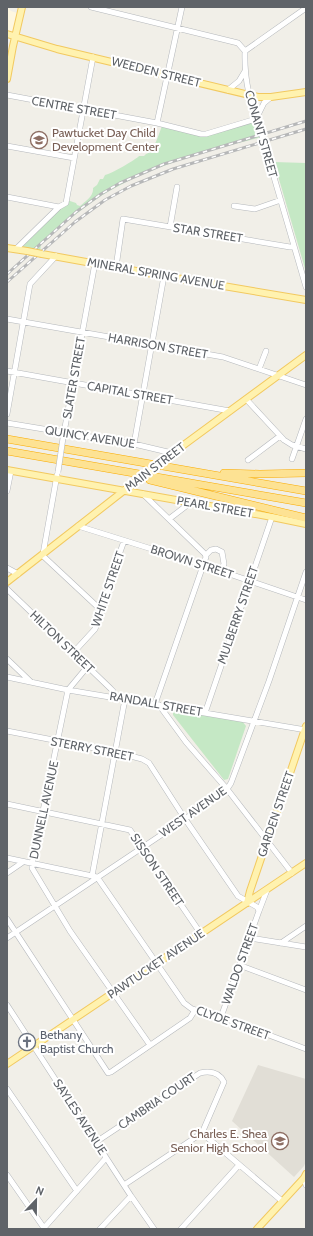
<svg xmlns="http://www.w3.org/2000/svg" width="313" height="1236" viewBox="0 0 313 1236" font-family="Cabin,sans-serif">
<rect width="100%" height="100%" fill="#f1efe8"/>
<path fill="#fef7e0" d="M7,7L11,11L20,14L16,35L7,36Z"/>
<path fill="#e1ded6" d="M258,1065L306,1079V1161L304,1166L294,1177L232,1121Z"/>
<path fill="#c5e8c5" d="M252,121L259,127L262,137C210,150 158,164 111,190C86,204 63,225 41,243L40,254L17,248L67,200L76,203L77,205L80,206C86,201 94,196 93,188L97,185L100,179H103L105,175C109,175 137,159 139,156H144L146,154C154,152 159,133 162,126L200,133Z
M274,162L306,163V272Z
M174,710L242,721L246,726L228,779L224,780L173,715V712Z"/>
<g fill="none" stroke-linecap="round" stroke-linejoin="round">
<g stroke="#b5b8bc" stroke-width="6">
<path id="minor" d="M91,7L238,43L245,51
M245,51C244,80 250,102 260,129
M245,51L306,8
M228,90L239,81L245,71
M7,95L157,123L201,134H206L256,119
M256,119L264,103L271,97
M157,123L182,7
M7,146L74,158
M269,160L306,287
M7,197L59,207
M234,206L255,209L281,200
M170,227L177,187
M16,249L59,207L66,203L93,57
M116,267L123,219L290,247L294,246
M7,319L223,357L306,385
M259,369L266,351
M7,371L230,411
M246,399L284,440L292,445L306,449
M7,414L30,284L56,256
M7,423L134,444L172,453
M63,438L95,263
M134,444L164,276
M292,459L306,419
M248,460L280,436
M7,491L11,471
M143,494L205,554L206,557L155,704
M169,519L190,503
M78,526L203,565L306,600
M43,554L57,475
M42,555L102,611
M206,555L211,550L216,549L222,552L224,564L221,571
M7,568L18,574
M7,589L110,688L113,691L114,697
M73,653L95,629L102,611L113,572L124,541
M7,659L31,682
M88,666L68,690L32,864V868L70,931L150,1045
M7,677L68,690L306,730
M159,705L186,742L227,789L292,873
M205,713L272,517
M7,731L115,752L142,759L149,763L185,819L238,896L257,907L259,911L221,1017
M7,804L130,830L201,934
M7,858L97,877L184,1003L192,1009L221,1017L306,1049
M7,873L23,862
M92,876L125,699
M259,911L267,890
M7,919L108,1073L111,1072L190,1018L195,1010
M7,938L185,819L227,789L231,783L269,681L306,572
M250,938L306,947
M281,943L306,926
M239,965L306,990
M7,1005L131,1196L154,1229
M7,1089L77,1191
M202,1133L282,1201
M96,1142L200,1073C209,1071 219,1072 224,1082L202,1133L124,1185
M7,1175L44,1228
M304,1178L306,1185
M43,1229L106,1158
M100,1229L131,1196
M181,1229L239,1165"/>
</g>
<g stroke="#f2c960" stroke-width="8">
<path id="major" d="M7,34L57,49L258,97H271L306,92
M7,79L13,46L22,7
M7,248L27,251
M42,254L164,276L306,300
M166,458L306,355
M7,470L272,517L306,524
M7,582L126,489
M247,903L250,891L306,726
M7,1064L306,863
M257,1229L304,1178L306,1174"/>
</g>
<g stroke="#f9ab00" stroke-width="8">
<path id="highway" d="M7,439L306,491
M7,451L306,503
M224,473L260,474L306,473
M150,480L306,518"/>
</g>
<use href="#minor" stroke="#fff" stroke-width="5"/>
<use href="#major" stroke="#fff2af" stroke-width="6"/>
<use href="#highway" stroke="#fde293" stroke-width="7"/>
<g stroke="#b6b7b8" stroke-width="3">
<path id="rail" d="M7,274L76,212L101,194L120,183L164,164L306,121
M7,282L75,222L105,200L131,186L173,169L306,129"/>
</g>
<use href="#rail" stroke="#fff" stroke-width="1.5" stroke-dasharray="4.5" stroke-linecap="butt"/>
<g stroke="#b5b8bc" stroke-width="6" stroke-linecap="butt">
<path id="minor-bridge" d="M260,129L269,160
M58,472L63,438"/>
</g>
<g stroke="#f2c960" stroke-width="8" stroke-linecap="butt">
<path id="major-bridge" d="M27,251L42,254
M127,488L166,458"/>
</g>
<use href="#minor-bridge" stroke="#fff" stroke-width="5"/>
<use href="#major-bridge" stroke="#fff2af" stroke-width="6"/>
</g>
<defs>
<g id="school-ring" transform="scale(0.9)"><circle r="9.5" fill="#fff" stroke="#8d6e63" stroke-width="1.5"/><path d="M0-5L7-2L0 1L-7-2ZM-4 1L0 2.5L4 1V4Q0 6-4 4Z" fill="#8d6e63"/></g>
<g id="church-ring" transform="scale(0.9)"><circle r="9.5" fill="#fff" stroke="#6b7280" stroke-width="1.5"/><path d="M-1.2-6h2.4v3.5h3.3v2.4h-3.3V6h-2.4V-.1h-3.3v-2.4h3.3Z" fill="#6b7280"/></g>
</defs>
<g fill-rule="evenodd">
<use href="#school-ring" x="39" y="140"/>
<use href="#church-ring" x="27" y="1042"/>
<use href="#school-ring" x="280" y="1141"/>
</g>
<g text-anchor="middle" stroke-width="4" stroke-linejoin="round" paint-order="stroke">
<g font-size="12" fill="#5f6368" stroke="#fff">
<text transform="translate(156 72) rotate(14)" y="4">WEEDEN STREET</text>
<text transform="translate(74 108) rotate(10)" y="4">CENTRE STREET</text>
<text transform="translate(261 134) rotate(74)" y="4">CONANT STREET</text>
<text transform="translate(208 233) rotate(9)" y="4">STAR STREET</text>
<text transform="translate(156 274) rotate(10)" y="4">MINERAL SPRING AVENUE</text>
<text transform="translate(158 346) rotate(10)" y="4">HARRISON STREET</text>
<text transform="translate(74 378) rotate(-80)" y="4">SLATER STREET</text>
<text transform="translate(130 393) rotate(10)" y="4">CAPITAL STREET</text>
<text transform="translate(90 437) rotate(9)" y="4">QUINCY AVENUE</text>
<text transform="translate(155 467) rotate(-37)" y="4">MAIN STREET</text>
<text transform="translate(215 507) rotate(10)" y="4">PEARL STREET</text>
<text transform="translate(192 562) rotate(18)" y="4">BROWN STREET</text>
<text transform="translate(108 589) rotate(-71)" y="4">WHITE STREET</text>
<text transform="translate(238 615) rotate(-71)" y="4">MULBERRY STREET</text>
<text transform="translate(62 642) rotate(44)" y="4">HILTON STREET</text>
<text transform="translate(156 704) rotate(10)" y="4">RANDALL STREET</text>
<text transform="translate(92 749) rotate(11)" y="4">STERRY STREET</text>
<text transform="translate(44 810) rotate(-78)" y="4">DUNNELL AVENUE</text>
<text transform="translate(193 812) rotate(-35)" y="4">WEST AVENUE</text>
<text transform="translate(276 814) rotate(-71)" y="4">GARDEN STREET</text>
<text transform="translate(157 870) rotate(56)" y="4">SISSON STREET</text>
<text transform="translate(156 964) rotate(-34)" y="4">PAWTUCKET AVENUE</text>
<text transform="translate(240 964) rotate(-70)" y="4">WALDO STREET</text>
<text transform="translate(233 1023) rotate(20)" y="4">CLYDE STREET</text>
<text transform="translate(157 1101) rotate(-34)" y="4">CAMBRIA COURT</text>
<text transform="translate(80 1117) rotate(57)" y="4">SAYLES AVENUE</text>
</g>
<g font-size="12" fill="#785e54" stroke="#fff" text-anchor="start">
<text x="52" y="137">Pawtucket Day Child<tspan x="52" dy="14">Development Center</tspan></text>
<text x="267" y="1138" text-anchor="end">Charles E. Shea<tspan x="267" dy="14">Senior High School</tspan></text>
</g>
<g font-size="12" fill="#5b616d" stroke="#fff" text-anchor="start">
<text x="40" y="1039">Bethany<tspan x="40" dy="14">Baptist Church</tspan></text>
</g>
</g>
<rect width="313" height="1236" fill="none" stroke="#5f6368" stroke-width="16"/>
<g transform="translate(36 1200) rotate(22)" stroke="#ffffff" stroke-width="3" paint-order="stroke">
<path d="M0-3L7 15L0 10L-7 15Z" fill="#5f6368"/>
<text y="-6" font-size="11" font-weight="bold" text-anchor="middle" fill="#5f6368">N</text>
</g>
</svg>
